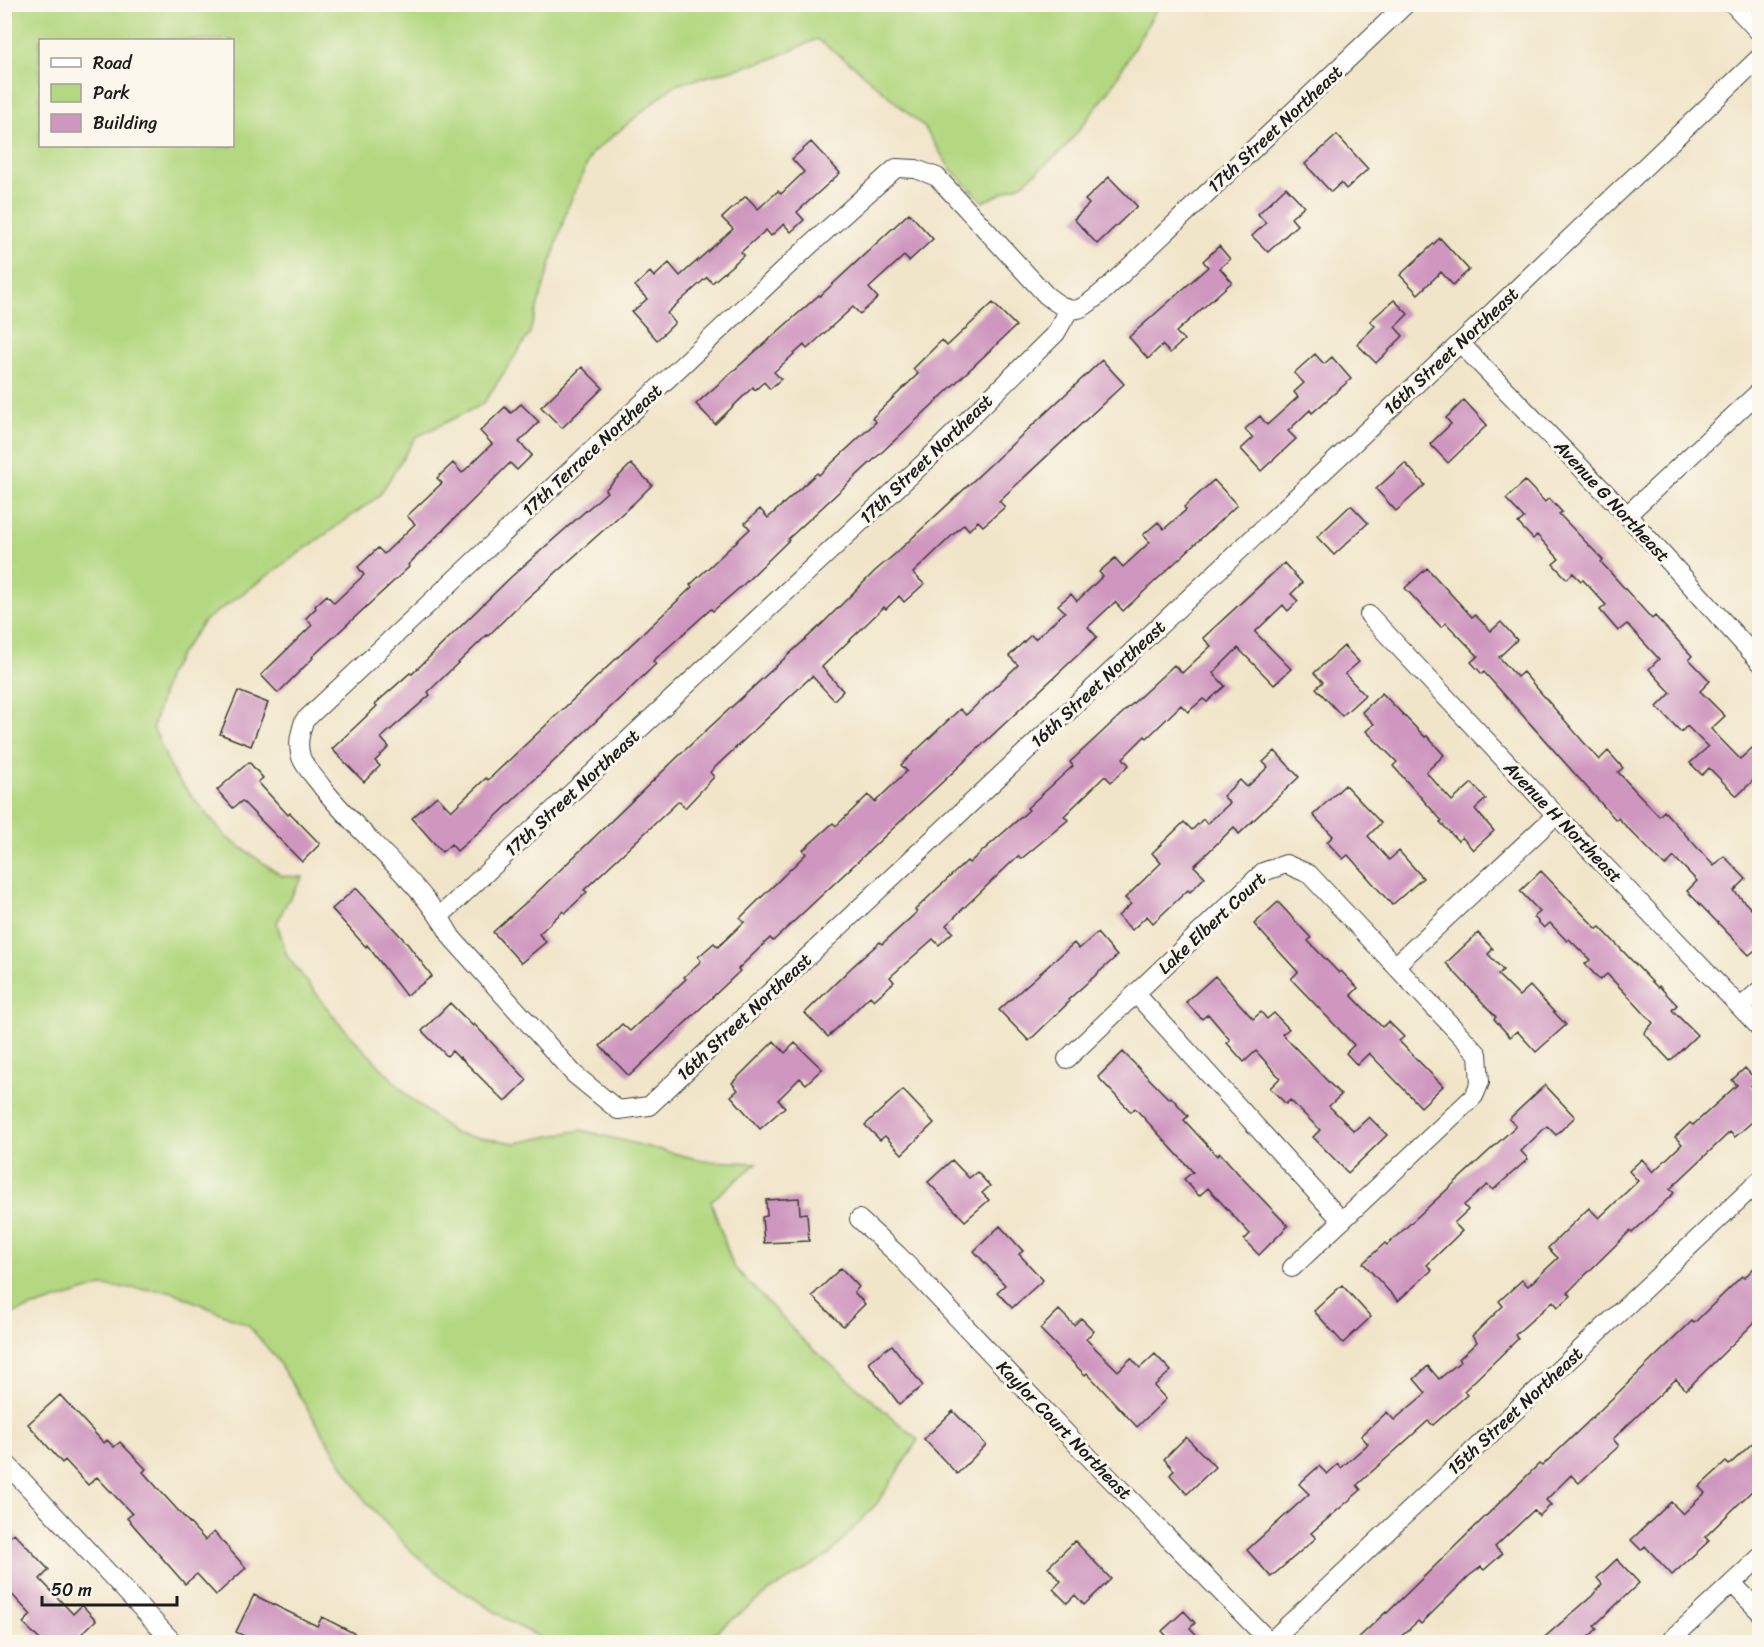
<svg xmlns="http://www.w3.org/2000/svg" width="1764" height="1647" viewBox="0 0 1764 1647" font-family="Sriracha,sans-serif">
<rect width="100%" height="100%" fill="#fbf7ec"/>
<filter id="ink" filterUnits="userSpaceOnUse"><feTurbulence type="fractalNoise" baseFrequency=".0167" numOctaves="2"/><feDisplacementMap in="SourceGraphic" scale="12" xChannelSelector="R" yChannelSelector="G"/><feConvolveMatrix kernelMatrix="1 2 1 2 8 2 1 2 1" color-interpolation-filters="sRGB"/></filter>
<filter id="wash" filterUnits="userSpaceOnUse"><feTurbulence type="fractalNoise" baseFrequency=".008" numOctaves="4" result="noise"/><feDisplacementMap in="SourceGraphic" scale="24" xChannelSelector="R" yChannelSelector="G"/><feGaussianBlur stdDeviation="1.35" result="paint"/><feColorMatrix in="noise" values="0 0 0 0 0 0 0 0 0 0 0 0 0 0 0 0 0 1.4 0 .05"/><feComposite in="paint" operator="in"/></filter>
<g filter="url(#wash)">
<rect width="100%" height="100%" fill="#f1e5c9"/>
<path fill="#b4d881" stroke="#687a4e" stroke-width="1.5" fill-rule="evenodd" d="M5,4L1159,5L1109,91L1064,149L1023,183L983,202L949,167L925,128L854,66L817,39L769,60L675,85L592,153L567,209L529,335L483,404L416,437L379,496L204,621L181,653L167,677L153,727L174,775L226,837L282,876L303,877L286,904L277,923L287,956L338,1022L408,1096L455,1134L516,1143L581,1130L705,1161L757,1163L711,1201L733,1266L804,1341L918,1440L878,1502L829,1555L770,1591L702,1642H549L514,1624L447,1581L410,1550L366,1502L275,1357L248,1325L170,1291L102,1286L5,1316ZM40,40H232V146H40Z"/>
<g id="blocks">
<path fill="#cf97bf" d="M1337,135L1368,169L1346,189L1341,183L1331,192L1305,164Z
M811,142L840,173L797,212L804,220L791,232L784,224L771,236L766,230L741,252L744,255L712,283L707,277L667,313L675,323L657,340L632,312L647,299L635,286L650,272L654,277L669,263L680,276L733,229L722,218L746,196L758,209L778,191L781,194L804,172L792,159Z
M1109,177L1137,206L1097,244L1074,219L1089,204L1085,200Z
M1286,187L1304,206L1291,218L1297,225L1268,252L1252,236L1266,223L1258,214Z
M909,213L933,239L909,261L904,256L869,288L878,298L860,314L853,307L807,349L804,345L774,372L781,379L770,389L764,382L755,390L753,387L715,424L696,404L819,295L820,296Z
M1440,238L1469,270L1453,285L1441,272L1418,294L1400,275Z
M1219,246L1230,259L1220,268L1232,282L1176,332L1184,340L1170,353L1162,345L1148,359L1129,337L1208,267L1203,261Z
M1394,300L1408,314L1395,327L1403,336L1376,363L1357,344L1375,326L1370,321Z
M993,303L1016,326L895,440L788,539L789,540L745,583L713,611L711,609L653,661L656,664L489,823L457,851L451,844L442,852L412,818L437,796L451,811L486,778L488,780L692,587L690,585L750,529L745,523L760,509L768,518L817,473L819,475L876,422L872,418L918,374L913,369L942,340L947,346Z
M1315,354L1324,364L1332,357L1351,379L1312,413L1310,410L1288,431L1296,439L1261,471L1241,449L1253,438L1245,429L1260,416L1267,425L1298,397L1294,392L1304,383L1294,373Z
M1102,360L1124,384L999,501L1005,507L983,526L978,521L969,530L964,524L913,573L924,584L904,602L899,596L886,609L884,607L822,667L843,691L834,700L812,676L710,772L714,777L685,808L679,801L584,890L587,892L565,913L563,911L539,934L546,942L521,963L493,932L532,897L686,749L823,623L875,571L895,554Z
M582,367L603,388L562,428L541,407Z
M1464,400L1487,425L1448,463L1430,444L1451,424L1446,418Z
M521,404L539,422L519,442L532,455L517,470L510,463L408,565L409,567L312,657L313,658L278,693L261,675L312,625L306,618L316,608L315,606L327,595L334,603L364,575L358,567L378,548L384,554L415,524L407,516L442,483L437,478L453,463L462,473L492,444L480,431L505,407L511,413Z
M1405,463L1425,485L1396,511L1376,489Z
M631,464L652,485L635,502L514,610L488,636L487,635L428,692L430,695L381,738L389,747L375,761L380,766L364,782L332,749L377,706L375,704L410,673L412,674L511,577L607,492L605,490Z
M1214,480L1237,505L1123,611L1115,602L1088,627L1097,637L773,941L770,938L738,969L740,971L629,1076L600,1046L622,1024L630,1031L686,979L684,977L701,961L698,957L714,943L718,947L744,922L740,918L806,854L803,850L833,823L836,826L868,795L875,802L907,771L901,765L960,709L966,715L1018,665L1009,656L1031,635L1035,639L1065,612L1058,605L1071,594L1077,601L1103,576L1099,572L1115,558L1123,567L1150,542L1143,535L1158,522L1164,529L1186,510L1184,507Z
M1525,481L1545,502L1549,498L1562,512L1559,514L1603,560L1601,562L1652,619L1655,616L1692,656L1689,659L1710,681L1700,691L1725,716L1711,729L1740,759L1760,741V774L1737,796L1709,768L1702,775L1690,763L1708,747L1687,726L1681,732L1657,707L1671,693L1649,669L1659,659L1627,624L1618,631L1600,610L1606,605L1583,580L1581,581L1573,573L1567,579L1553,564L1559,559L1537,535L1533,539L1518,523L1524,518L1506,499Z
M1351,505L1368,523L1334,555L1317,537Z
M1284,563L1302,583L1291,594L1298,601L1288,611L1283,605L1255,632L1291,669L1274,685L1238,648L1213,673L1225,686L1207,702L1203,699L1188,712L1181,705L1147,738L1145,736L1123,758L1129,765L1111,782L1105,776L1064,816L1068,820L1021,859L1018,856L946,925L953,932L939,945L933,939L890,977L894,982L874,1000L870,996L828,1037L805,1013L852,967L880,942L882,944L917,912L915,910L939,887L967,861L969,863L1029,810L1027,808L1073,766L1070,762L1145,692L1174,665L1182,673L1211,646L1203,638Z
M1427,568L1472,617L1475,615L1491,631L1501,622L1517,640L1499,657L1517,677L1523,672L1599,760L1608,751L1623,768L1618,772L1659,816L1664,811L1714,866L1724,856L1746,879L1734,891L1760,918V946L1749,955L1687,891L1697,881L1674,857L1665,866L1618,818L1616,820L1484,672L1482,674L1471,662L1478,656L1446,623L1441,627L1405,588Z
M1344,646L1359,662L1345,674L1365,695L1342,716L1316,688L1323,682L1314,673Z
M238,691L268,703L251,746L220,734Z
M1382,693L1425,737L1427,736L1444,755L1426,772L1452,801L1472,783L1486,799L1475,809L1494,831L1473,850L1462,837L1458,841L1440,822L1442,821L1393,766L1397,762L1366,731L1374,724L1362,712Z
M1275,751L1299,777L1239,834L1234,827L1194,866L1205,877L1190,892L1188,890L1153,923L1147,916L1132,930L1118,916L1131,904L1125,898L1161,863L1152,853L1184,822L1192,830L1203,819L1207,824L1230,803L1223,796L1240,780L1247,787L1268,767L1263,762Z
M249,762L263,778L258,782L288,815L290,813L320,844L302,862L242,801L233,808L217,790Z
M1345,785L1381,823L1368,836L1389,860L1399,851L1423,878L1392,905L1348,855L1343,859L1327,842L1333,836L1313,815Z
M1541,871L1597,929L1600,927L1658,988L1659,986L1677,1005L1672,1010L1697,1035L1670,1061L1644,1033L1653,1023L1629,997L1607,974L1600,980L1585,964L1590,960L1569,939L1567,941L1550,923L1544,928L1534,917L1540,912L1520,891Z
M356,888L406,942L432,976L406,996L367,945L366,947L332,909Z
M1278,902L1311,938L1308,941L1339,973L1341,971L1358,988L1351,995L1382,1027L1389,1022L1404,1037L1399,1041L1443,1086L1421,1107L1369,1053L1357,1065L1346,1053L1354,1045L1291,979L1298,972L1254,924Z
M1097,933L1117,956L1068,1000L1069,1002L1029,1041L999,1010L1074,943L1079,949Z
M1478,933L1493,949L1488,954L1503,970L1498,975L1519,996L1530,986L1566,1025L1536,1052L1517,1031L1510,1037L1494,1019L1496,1017L1446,963Z
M1215,976L1253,1019L1261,1012L1267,1019L1274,1013L1289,1029L1282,1034L1341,1095L1329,1106L1354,1131L1369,1117L1387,1135L1348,1173L1313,1137L1320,1130L1290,1100L1286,1104L1270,1088L1280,1078L1256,1051L1244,1062L1227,1043L1230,1040L1208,1014L1202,1019L1186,1002Z
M450,1003L473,1026L474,1024L527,1080L505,1102L460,1057L459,1058L452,1051L447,1056L422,1031Z
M774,1041L785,1053L795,1043L822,1069L806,1084L800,1078L778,1100L785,1107L760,1129L731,1096L738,1090L732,1083Z
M1123,1052L1169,1099L1171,1097L1188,1116L1184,1120L1217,1156L1220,1153L1244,1180L1288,1226L1259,1255L1244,1240L1250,1234L1208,1188L1199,1196L1184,1179L1193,1172L1135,1108L1131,1112L1098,1077Z
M1745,1068L1757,1081L1751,1086L1760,1095V1115L1735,1137L1730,1132L1670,1189L1674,1193L1632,1233L1630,1231L1568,1292L1571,1296L1558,1307L1553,1301L1515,1335L1518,1339L1464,1391L1467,1395L1433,1425L1428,1421L1357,1485L1361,1490L1311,1533L1316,1538L1271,1577L1247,1550L1309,1494L1299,1484L1319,1466L1327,1474L1338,1464L1341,1468L1368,1444L1361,1436L1387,1412L1394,1420L1426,1393L1414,1379L1428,1366L1439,1379L1461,1361L1459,1359L1477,1342L1472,1336L1503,1306L1499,1301L1522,1280L1528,1286L1558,1258L1548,1248L1589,1208L1599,1218L1638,1181L1629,1171L1642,1159L1653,1172L1682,1144L1675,1137L1690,1123L1693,1125L1737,1085L1732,1080Z
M1545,1085L1575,1117L1556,1135L1547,1126L1521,1151L1528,1159L1493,1190L1487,1185L1464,1205L1468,1210L1454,1223L1462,1231L1427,1265L1432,1270L1398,1301L1363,1263L1385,1243L1387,1245L1516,1126L1509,1119Z
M903,1090L934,1123L902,1154L885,1136L880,1140L865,1125Z
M952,1160L969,1178L977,1172L990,1186L982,1193L989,1200L965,1221L928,1182Z
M799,1198L800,1214L807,1213L809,1241L764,1243L762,1217L767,1216L766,1200Z
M1000,1226L1023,1251L1019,1254L1043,1280L1012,1308L997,1292L1005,1285L974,1251Z
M1760,1262V1317L1686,1390L1676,1379L1613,1439L1619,1446L1597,1466L1579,1483L1571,1475L1546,1500L1551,1505L1539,1516L1534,1510L1495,1547L1502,1554L1484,1570L1481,1567L1469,1576L1421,1624L1418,1621L1395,1642H1354L1386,1612L1387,1613L1539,1464L1542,1466L1592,1418L1692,1321L1694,1323L1742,1276L1744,1278Z
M841,1268L859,1287L854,1292L865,1304L843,1326L812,1296Z
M1342,1285L1371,1317L1343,1343L1314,1311Z
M1059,1310L1074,1325L1081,1318L1094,1331L1086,1339L1118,1371L1131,1358L1140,1368L1155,1354L1171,1371L1154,1386L1166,1399L1137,1427L1087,1373L1085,1375L1040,1329Z
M892,1345L923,1386L899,1404L868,1362Z
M60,1395L104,1443L107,1440L114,1447L120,1442L146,1469L143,1472L205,1540L214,1532L246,1568L216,1595L197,1574L185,1584L127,1518L132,1514L97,1477L88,1485L65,1460L62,1463L28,1424Z
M953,1411L986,1445L957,1474L924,1439Z
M1760,1436V1483L1705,1537L1709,1541L1672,1575L1645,1546L1641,1550L1631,1540L1671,1502L1683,1514L1705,1493L1699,1487L1726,1462L1729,1465Z
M1186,1437L1215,1467L1187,1494L1170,1475L1174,1470L1164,1459Z
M14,1533L49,1570L40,1579L73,1614L82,1605L96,1620L73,1642H42L23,1623L31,1615L4,1586V1542Z
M1075,1541L1111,1579L1084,1605L1075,1595L1067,1603L1053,1589L1061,1581L1048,1567Z
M1617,1559L1639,1583L1594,1626L1597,1629L1583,1642H1539L1592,1596L1602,1584L1597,1578Z
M254,1595L317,1626L322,1617L371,1642H256L236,1632Z
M1184,1611L1195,1623L1190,1628L1203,1642H1172L1162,1631Z"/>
</g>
</g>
<g filter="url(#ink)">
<use href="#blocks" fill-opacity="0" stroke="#3c3a36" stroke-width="1.5"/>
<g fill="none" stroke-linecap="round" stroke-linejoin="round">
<g stroke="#3c3a36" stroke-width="20">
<path id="minor" d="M1406,4L1106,289C1079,311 1076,319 1046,295L937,177L916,169L896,168L810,245L304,721C300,734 297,744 301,757C304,767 316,778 322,787C363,839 420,880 452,938L574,1074L618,1110L649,1106L1460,343L1760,57
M1733,4L1760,33
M1460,343L1627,515L1760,662
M1627,515L1760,391
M1369,615L1556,815L1760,1028
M440,916L927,460L1056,333L1069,310
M1396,965L1556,815
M1136,994L1342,1221
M1741,1007L1760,990
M1067,1059L1263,872L1286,864L1309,874L1478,1054L1480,1082L1474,1096L1292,1268
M859,1219L898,1255L1083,1451L1270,1642
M4,1461L173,1642
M1732,1583L1760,1612
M1270,1642L1760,1180
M1669,1642L1760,1557"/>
</g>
<use href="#minor" stroke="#fff" stroke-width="18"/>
</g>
</g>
<g text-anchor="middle" stroke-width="6" stroke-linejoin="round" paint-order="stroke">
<g font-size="18" fill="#1c1c1c" stroke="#fbf7ec">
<text transform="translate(1275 129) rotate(-43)" y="6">17th Street Northeast</text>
<text transform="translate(1451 351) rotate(-43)" y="6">16th Street Northeast</text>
<text transform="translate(592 450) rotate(-43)" y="6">17th Terrace Northeast</text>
<text transform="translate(926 459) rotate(-44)" y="6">17th Street Northeast</text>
<text transform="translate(1612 501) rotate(47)" y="6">Avenue G Northeast</text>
<text transform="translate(1098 684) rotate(-43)" y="6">16th Street Northeast</text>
<text transform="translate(572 793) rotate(-43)" y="6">17th Street Northeast</text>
<text transform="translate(1563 822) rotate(46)" y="6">Avenue H Northeast</text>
<text transform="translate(1212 923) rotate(-43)" y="6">Lake Elbert Court</text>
<text transform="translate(744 1017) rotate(-43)" y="6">16th Street Northeast</text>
<text transform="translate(1515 1411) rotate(-43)" y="6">15th Street Northeast</text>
<text transform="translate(1064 1430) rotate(46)" y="6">Kaylor Court Northeast</text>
</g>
</g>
<rect width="1764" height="1647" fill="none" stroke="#fbf7ec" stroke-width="24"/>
<rect x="39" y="39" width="195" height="108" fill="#fbf7ec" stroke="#a29f99" stroke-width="1.5"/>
<rect x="51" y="58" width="30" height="9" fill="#ffffff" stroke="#a29f99" stroke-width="1.5"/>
<text x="93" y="69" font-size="18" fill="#1c1c1c">Road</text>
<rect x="51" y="84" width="30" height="18" fill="#b4d881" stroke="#a29f99" stroke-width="1.5"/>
<text x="93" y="99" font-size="18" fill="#1c1c1c">Park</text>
<rect x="51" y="114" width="30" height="18" fill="#cf97bf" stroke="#a29f99" stroke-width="1.5"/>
<text x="93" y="129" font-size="18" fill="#1c1c1c">Building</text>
<path d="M42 1596v9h135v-9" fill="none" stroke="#1c1c1c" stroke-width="3"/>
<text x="51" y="1596" font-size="18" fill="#1c1c1c" stroke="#fbf7ec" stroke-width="4.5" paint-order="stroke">50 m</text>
</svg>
